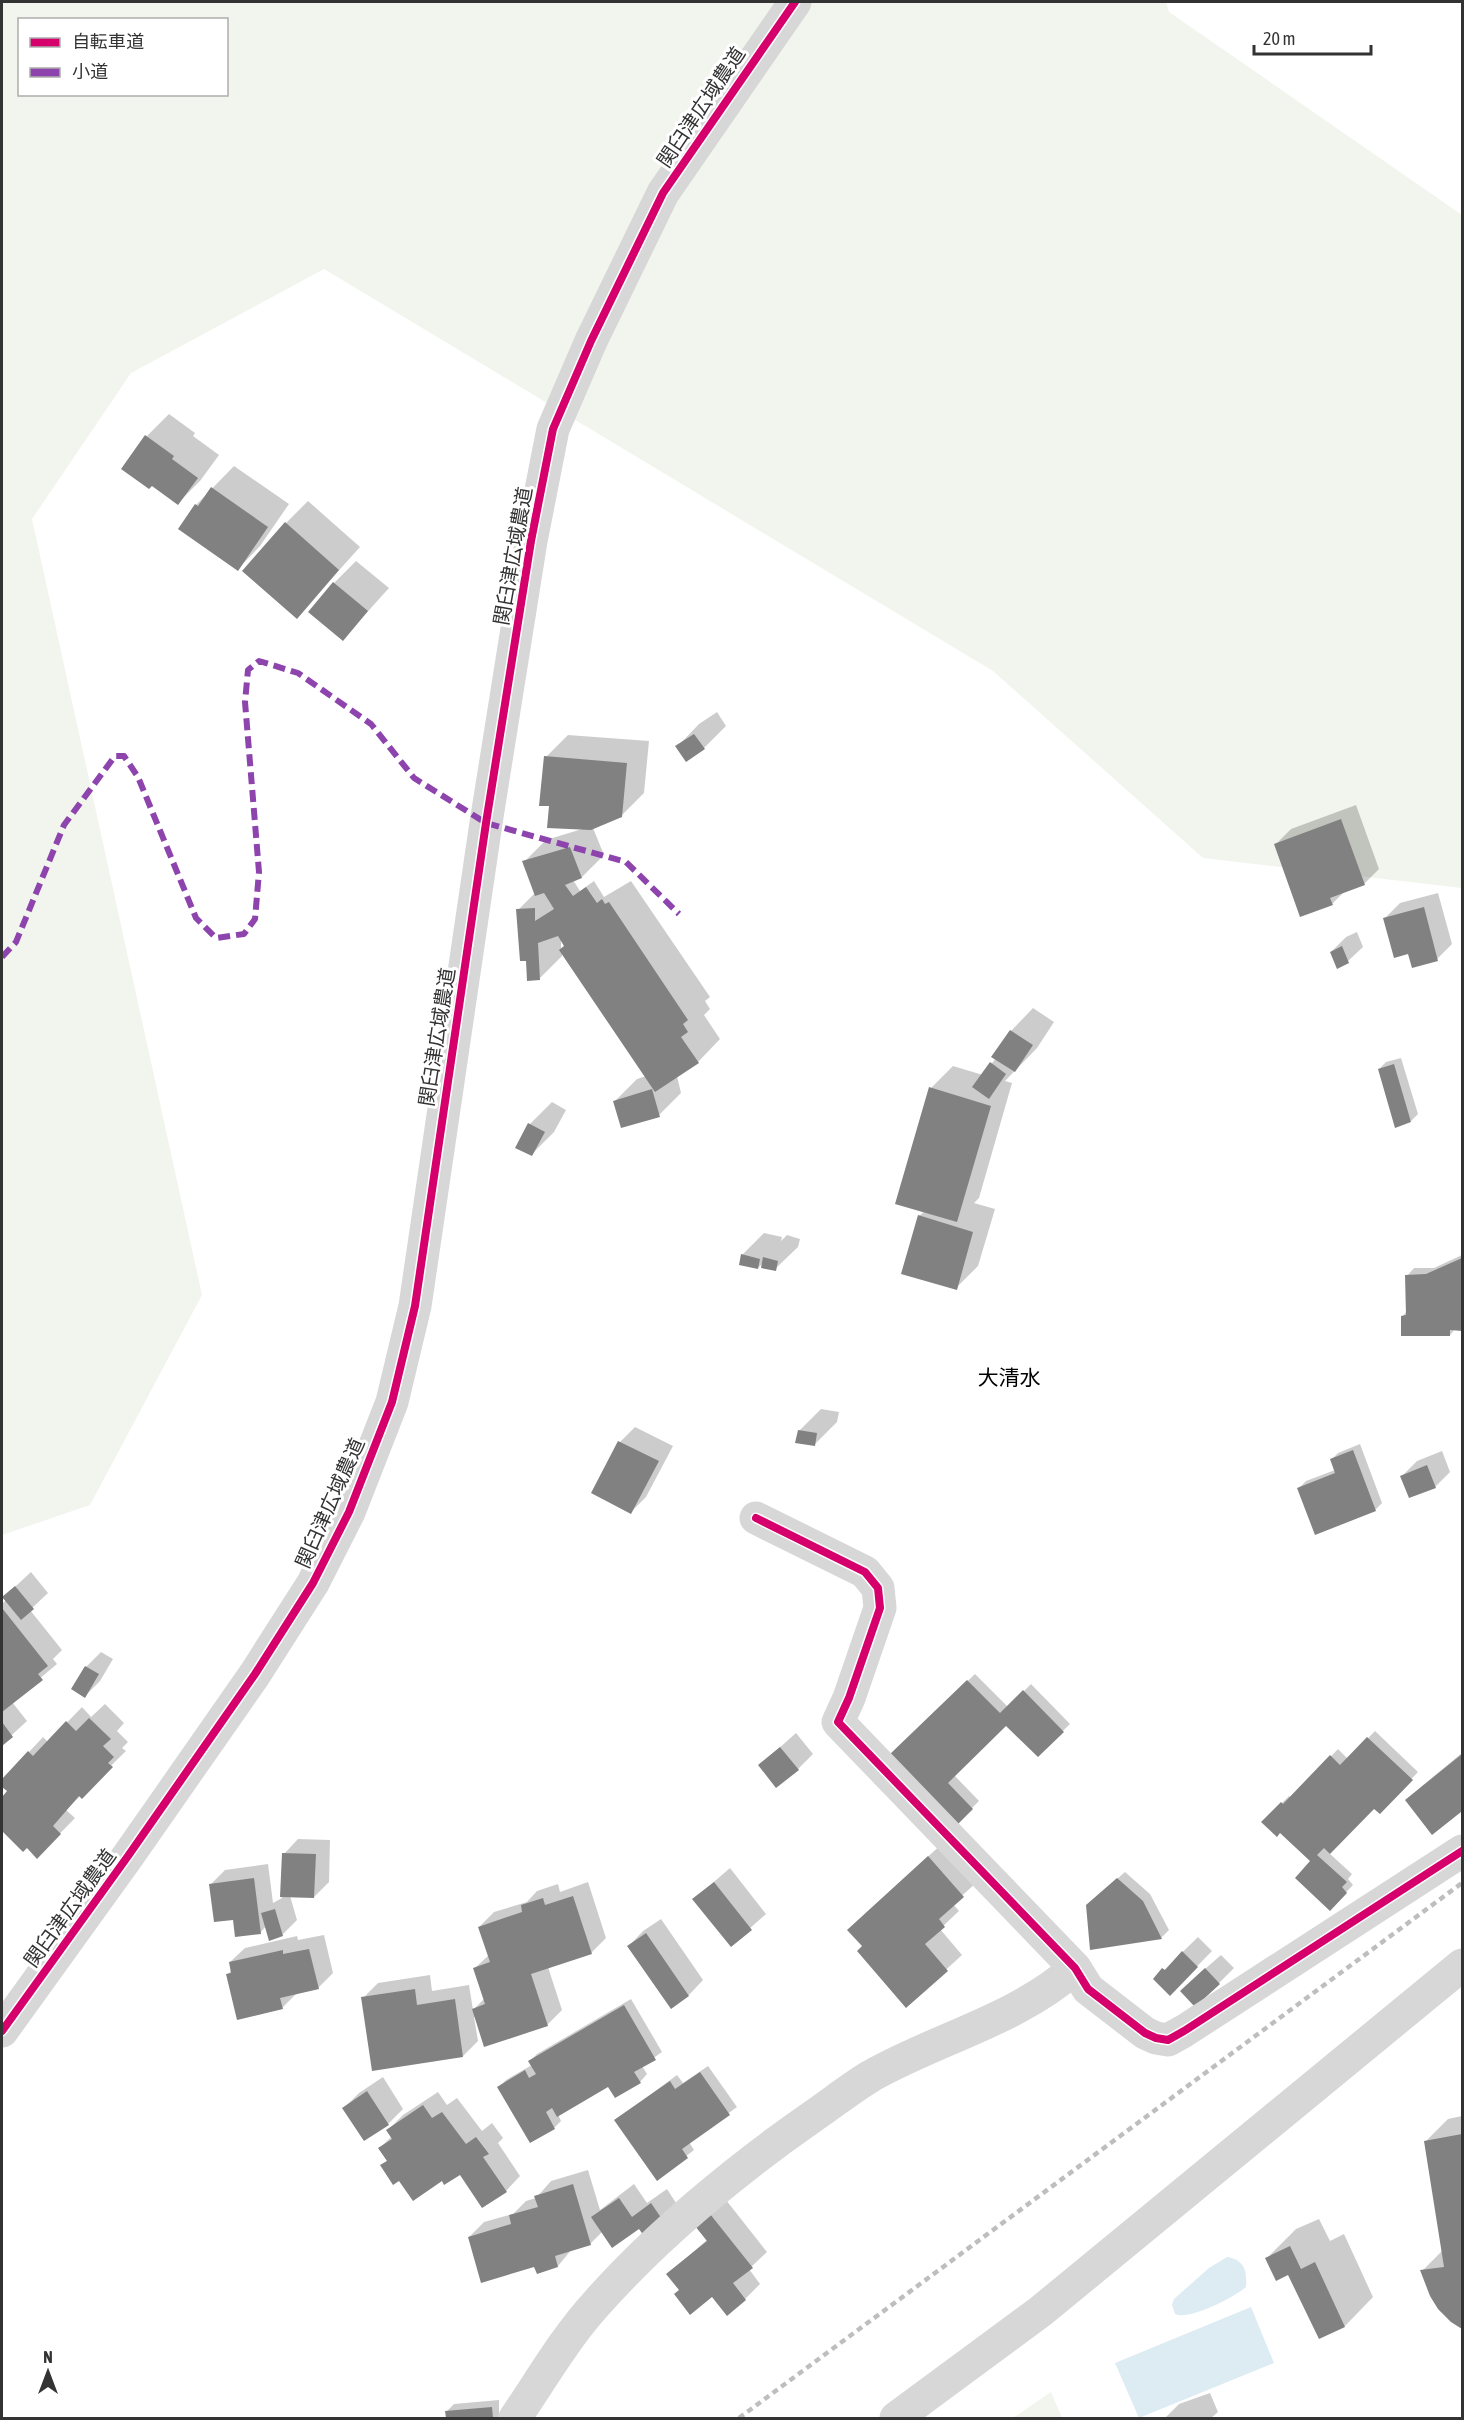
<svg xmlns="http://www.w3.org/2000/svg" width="1464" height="2420" viewBox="0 0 1464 2420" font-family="'Asap Condensed','Noto Sans JP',sans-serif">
<rect width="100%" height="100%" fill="#fff"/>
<path fill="#f1f5ed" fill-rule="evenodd" d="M2,2H1166L1169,12L1462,215V888L1203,858L993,671L324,269L131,373L32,519L202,1295L90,1505L2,1535ZM20,20H226V94H20Z
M1051,2392L1062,2418H1013Z"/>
<path fill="#ddebf3" d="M1227,2257C1245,2260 1247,2271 1246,2287C1235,2297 1188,2321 1175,2314L1172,2305L1174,2299L1209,2268Z
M1251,2307L1274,2363L1139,2418L1115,2363Z"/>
<path fill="#0003" fill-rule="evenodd" d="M169,414L195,433L193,436L219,455L200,481L178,503L147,436Z
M234,466L289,504L260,546L238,569L196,505Z
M308,501L360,547L297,617L286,523Z
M356,561L389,588L343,639L334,583Z
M717,712L726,726L704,748L677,747L699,724Z
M568,735L649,741L644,793L621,816L593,828L604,855L582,877L573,880L580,891L594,881L604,897L631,881L710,997L705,1001L710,1009L704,1015L720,1039L698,1062L677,1076L681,1093L659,1115L615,1101L637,1079L646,1076L562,950V956L540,978L527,959L518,910L535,893L524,862L546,840L582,829L551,805L546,757ZM561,938L566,946L561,950Z
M1356,805L1379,869L1364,884L1345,891L1332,904L1276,844L1291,829Z
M1438,893L1452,944L1437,959L1385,918L1400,903Z
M1357,932L1363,947L1348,961L1337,967L1331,952L1346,937Z
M1033,1008L1054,1022L1037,1048L1005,1081L1012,1083L979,1198L974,1203L995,1209L978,1266L956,1288L919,1216L925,1211L931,1088L953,1066L983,1075L996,1058L994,1056L1011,1031Z
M1401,1058L1418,1114L1411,1121L1379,1069L1386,1062Z
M552,1102L566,1110L554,1132L532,1154L530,1124Z
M764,1233L782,1237L781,1241L787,1235L800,1239L798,1247L775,1269L764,1262L758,1268L742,1255Z
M1462,1255V1330L1455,1329L1450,1335L1402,1317L1407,1311V1276L1414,1268H1434Z
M821,1409L839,1412L837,1422L815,1444L799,1431Z
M635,1427L673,1446L646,1497L631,1512L593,1492L620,1442Z
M1360,1444L1382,1503L1375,1510L1299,1488L1306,1481L1335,1470L1331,1460L1338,1453Z
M1442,1451L1450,1472L1435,1487L1402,1476L1417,1461Z
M31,1572L48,1593L30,1610L62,1650L53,1659L57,1664L12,1702L27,1721L2,1744V1604L6,1600L4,1597Z
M101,1652L113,1659L100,1681L85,1696L86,1667Z
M975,1674L1008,1707L1031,1684L1070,1724L1038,1755L1006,1724L954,1775L979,1801L949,1831L890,1756Z
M105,1704L124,1723L117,1731L128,1742L122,1748L126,1751L66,1810L75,1818L37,1857L27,1846L23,1850L2,1829V1799L9,1791L2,1785V1781L43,1737L48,1742L82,1707L91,1717Z
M1375,1731L1418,1772L1380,1812L1374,1807L1329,1853L1352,1874L1348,1879L1353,1885L1330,1909L1313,1861L1280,1831L1263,1822L1289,1796L1291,1798L1338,1749L1348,1759Z
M796,1733L813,1754L798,1769L760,1765Z
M1462,1753V1811L1407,1800L1422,1786Z
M298,1839L330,1840L329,1882L314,1897L290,1896L297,1920L282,1935L266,1926L260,1933L234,1918L210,1885L225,1870L268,1864L273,1903L282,1898L284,1854Z
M944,1842L978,1881L953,1904L959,1911L940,1929L962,1955L906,2006L864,1946V1915Z
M730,1868L766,1914L731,1945L694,1899Z
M1125,1872L1150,1894L1169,1930L1162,1937L1092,1948L1095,1898Z
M588,1882L606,1938L591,1953L548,1967L562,2010L547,2025L474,2017L478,2041L463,2056L363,1998L378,1983L430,1975L432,1991L469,1985L473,2010L485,1998L475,1968L489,1955L479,1927L494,1912L527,1902L537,1891L558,1884L560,1892Z
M661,1919L703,1980L689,1995L671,2007L629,1946L643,1931Z
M324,1935L333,1973L318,1988L297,1993L282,2008L228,1974L232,1970L230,1962L245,1948L297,1936L298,1940Z
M1198,1937L1212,1951L1170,1994L1155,1979Z
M1221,1955L1234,1968L1219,1983L1197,1976Z
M631,1999L662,2052L642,2066L647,2074L640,2082L609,2085L558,2114L561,2121L554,2128L499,2087L506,2080L532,2065L530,2061L537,2054Z
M708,2066L737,2107L689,2142L694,2150L657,2179L616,2120L677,2075L683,2083Z
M383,2077L403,2109L388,2124L344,2108L359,2093Z
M438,2092L447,2105L457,2098L482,2131L492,2123L503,2138L498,2143L520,2176L506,2191L460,2173L442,2179H399L382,2165L388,2160L380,2148L392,2136L388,2130L403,2115Z
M1462,2116V2328L1452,2321L1422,2271L1443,2250L1426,2141L1448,2119Z
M588,2170L600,2210L634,2184L647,2203L667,2189L678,2206L644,2234L640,2227L603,2231L590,2244L572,2249L558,2266L535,2265L469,2237L484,2222L513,2214L526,2201L536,2198L551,2181Z
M726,2200L767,2252L749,2269L760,2284L745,2299L680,2290L668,2274L708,2239L697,2226Z
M1319,2219L1330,2241L1344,2234L1373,2297L1345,2326L1319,2337L1289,2273L1267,2258L1296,2229Z
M1210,2393L1218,2412L1211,2418H1165L1179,2404Z
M499,2400V2418H448L447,2411L454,2404Z"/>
<path fill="#818181" d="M145,435L174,456L172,459L198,478L178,505L152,486L149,489L121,469Z
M211,487L268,527L238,571L178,529L195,504L198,506Z
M285,522L339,570L297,619L242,571Z
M333,582L368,611L343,641L308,612Z
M694,734L705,749L686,762L675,746Z
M544,756L627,763L622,817L591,830L547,828L549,806H539Z
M1341,819L1365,885L1330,898L1333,905L1300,917L1274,844Z
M570,847L582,878L565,885L573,896L586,887L597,903L602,899L605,904L609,902L688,1020L683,1024L688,1032L681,1037L699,1063L655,1092L559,950L564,946L558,936L538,943L540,980L527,981L526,961H520L516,909L535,908V921L554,909L544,893L535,896L522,861Z
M1424,907L1438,961L1412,968L1408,954L1394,958L1383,918Z
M1342,946L1349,963L1337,969L1330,952Z
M1010,1030L1033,1045L1015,1072L991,1057Z
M990,1062L1006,1074L989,1099L972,1087Z
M1394,1064L1411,1122L1395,1128L1378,1069Z
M929,1087L991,1106L957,1222L895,1204Z
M652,1089L660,1117L621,1128L613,1101Z
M528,1123L545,1132L532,1156L515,1148Z
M918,1215L973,1232L957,1290L901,1274Z
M741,1254L760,1259L758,1269L739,1265Z
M763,1257L778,1261L776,1271L761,1268Z
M1462,1258V1331L1450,1330V1336H1401V1316L1406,1315L1405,1275L1426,1274Z
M798,1430L817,1433L815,1446L795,1443Z
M618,1441L659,1461L631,1514L591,1493Z
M1353,1450L1376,1511L1315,1535L1297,1488L1335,1473L1330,1459Z
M1427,1465L1436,1488L1409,1498L1400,1476Z
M15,1586L34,1609L21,1620L2,1597Z
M2,1608L48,1666L38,1674L43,1680L2,1712Z
M85,1666L99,1674L85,1698L71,1689Z
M967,1680L1000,1713L1023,1690L1064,1732L1038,1757L1006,1726L948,1783L973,1809L949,1833L888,1756Z
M89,1718L111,1739L103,1746L114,1757L108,1763L113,1767L82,1799L79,1796L53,1826L61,1834L37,1859L27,1848L23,1852L2,1831V1797L7,1791L2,1787V1779L28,1751L33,1756L66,1721L76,1731Z
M2,1722L13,1737L2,1746Z
M1367,1737L1413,1780L1380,1814L1374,1809L1330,1854L1324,1848L1317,1855L1347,1882L1342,1887L1347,1893L1330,1911L1295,1878L1310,1861L1280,1833L1277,1837L1261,1822L1281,1802L1283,1804L1330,1755L1340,1765Z
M780,1747L799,1770L776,1788L758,1765Z
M1462,1754V1814L1461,1812L1432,1835L1405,1800Z
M282,1853L316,1854L314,1898L280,1897Z
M928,1856L964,1897L939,1919L945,1927L925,1944L948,1971L906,2008L857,1951L862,1946L847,1930Z
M254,1878L261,1934L235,1937L233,1920L214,1922L209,1884Z
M1117,1878L1143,1901L1162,1939L1090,1950L1086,1905Z
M714,1882L752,1930L731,1947L692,1899Z
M573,1896L592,1954L531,1974L548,2026L484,2047L472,2009L485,2004L473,1968L490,1962L478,1927L522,1912L521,1905L543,1898L545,1905Z
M275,1909L283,1936L269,1941L261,1913Z
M646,1933L689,1996L671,2009L627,1946Z
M309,1949L319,1989L280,1998L283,2009L237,2020L226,1974L231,1973L229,1962L283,1950V1954Z
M1182,1951L1198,1967L1170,1996L1153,1979L1162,1968L1165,1970Z
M1205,1968L1220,1984L1195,2007L1180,1991Z
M415,1989L417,2005L455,1999L463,2057L372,2071L361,1997Z
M624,2005L656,2060L634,2072L641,2083L615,2098L608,2087L557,2117L552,2108L546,2112L555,2129L530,2143L497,2087L525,2070L529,2078L536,2074L528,2061Z
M700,2072L730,2115L682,2149L688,2158L657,2181L614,2120L670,2081L675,2089Z
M367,2091L389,2125L364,2141L342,2108Z
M423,2105L432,2118L442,2112L466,2144L476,2137L489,2154L483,2157L507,2192L482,2208L460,2175L444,2185L442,2181L413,2201L399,2181L393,2185L380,2165L387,2161L378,2148L392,2139L386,2130Z
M1462,2134V2329L1451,2322L1438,2309L1430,2296L1420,2270L1444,2267L1424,2141Z
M573,2184L591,2245L555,2256L558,2267L537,2274L534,2267L481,2283L468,2237L511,2224L509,2215L538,2207L534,2196Z
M619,2198L632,2217L651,2203L664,2222L644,2236L639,2229L612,2248L591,2217Z
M710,2214L753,2268L733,2283L746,2300L727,2316L712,2297L690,2315L674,2294L679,2290L666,2274L707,2241L695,2226Z
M1290,2246L1301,2269L1315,2262L1345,2327L1319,2339L1288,2275L1276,2281L1265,2258Z
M492,2407L493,2418H446L445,2411Z"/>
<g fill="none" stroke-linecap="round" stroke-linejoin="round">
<path stroke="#d7d7d7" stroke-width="33" d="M756,1518L865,1572L878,1588L880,1608L849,1698L838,1722L1075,1968L1088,1989L1145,2033L1156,2038L1168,2040L1184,2031L1462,1851
M2,2031L128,1856L255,1674L313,1583L349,1512L392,1402L415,1306L486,823L531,541L553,429L591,341L663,193L795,2
M515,2418C541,2380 565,2338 596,2304C656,2236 737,2169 812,2117C831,2104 851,2088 871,2076C938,2038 1017,2020 1075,1968
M896,2418L1041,2311L1462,1965"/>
<path stroke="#bebebe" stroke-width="4.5" stroke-dasharray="6 4.5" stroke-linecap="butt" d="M739,2418L1462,1883"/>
<path stroke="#8e44ad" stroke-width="6" stroke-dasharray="12 6" stroke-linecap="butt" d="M2,957L16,942L64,825L115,756H124L138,777L196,918L216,938L244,934L255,919L259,872L245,702L248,670L259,661L298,673L371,724L414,778L486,823L626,862L679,914"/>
<g stroke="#fff" stroke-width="11">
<path id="cycleway" d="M756,1518L865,1572L878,1588L880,1608L849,1698L838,1722L1075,1968L1088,1989L1145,2033L1156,2038L1168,2040L1184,2031L1462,1851
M2,2031L128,1856L255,1674L313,1583L349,1512L392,1402L415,1306L486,823L531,541L553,429L591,341L663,193L795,2"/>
</g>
<use href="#cycleway" stroke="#d6006c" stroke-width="8"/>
</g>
<g text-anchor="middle" stroke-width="6" stroke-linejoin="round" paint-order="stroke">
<g font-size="20" fill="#333" stroke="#fff">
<text transform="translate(701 107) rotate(-56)" y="7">関臼津広域農道</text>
<text transform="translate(513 556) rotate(-80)" y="7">関臼津広域農道</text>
<text transform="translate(437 1037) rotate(-81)" y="7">関臼津広域農道</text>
<text transform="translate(330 1503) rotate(-66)" y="7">関臼津広域農道</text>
<text transform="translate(70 1908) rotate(-54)" y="7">関臼津広域農道</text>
</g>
<g font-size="21" fill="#000" stroke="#fff">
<text x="1009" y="1385">大清水</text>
</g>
</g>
<rect width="1464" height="2420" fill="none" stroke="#333333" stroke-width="6"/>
<rect x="18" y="18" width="210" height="78" fill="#ffffff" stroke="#adadad" stroke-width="1.5"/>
<rect x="30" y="38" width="30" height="9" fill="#d6006c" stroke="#adadad" stroke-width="1.5"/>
<text x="72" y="48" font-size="18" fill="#333333">自転車道</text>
<rect x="30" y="68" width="30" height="9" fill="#8e44ad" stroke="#adadad" stroke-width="1.5"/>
<text x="72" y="78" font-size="18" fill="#333333">小道</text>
<g transform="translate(48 2372)" stroke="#ffffff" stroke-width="4.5" paint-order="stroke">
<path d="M0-4.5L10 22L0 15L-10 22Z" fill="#333333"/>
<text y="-9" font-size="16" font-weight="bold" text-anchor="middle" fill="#333333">N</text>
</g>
<path d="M1254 45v9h117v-9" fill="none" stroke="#333333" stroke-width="3"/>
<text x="1263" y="45" font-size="18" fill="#333333" stroke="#ffffff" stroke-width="4.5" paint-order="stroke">20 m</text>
</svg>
